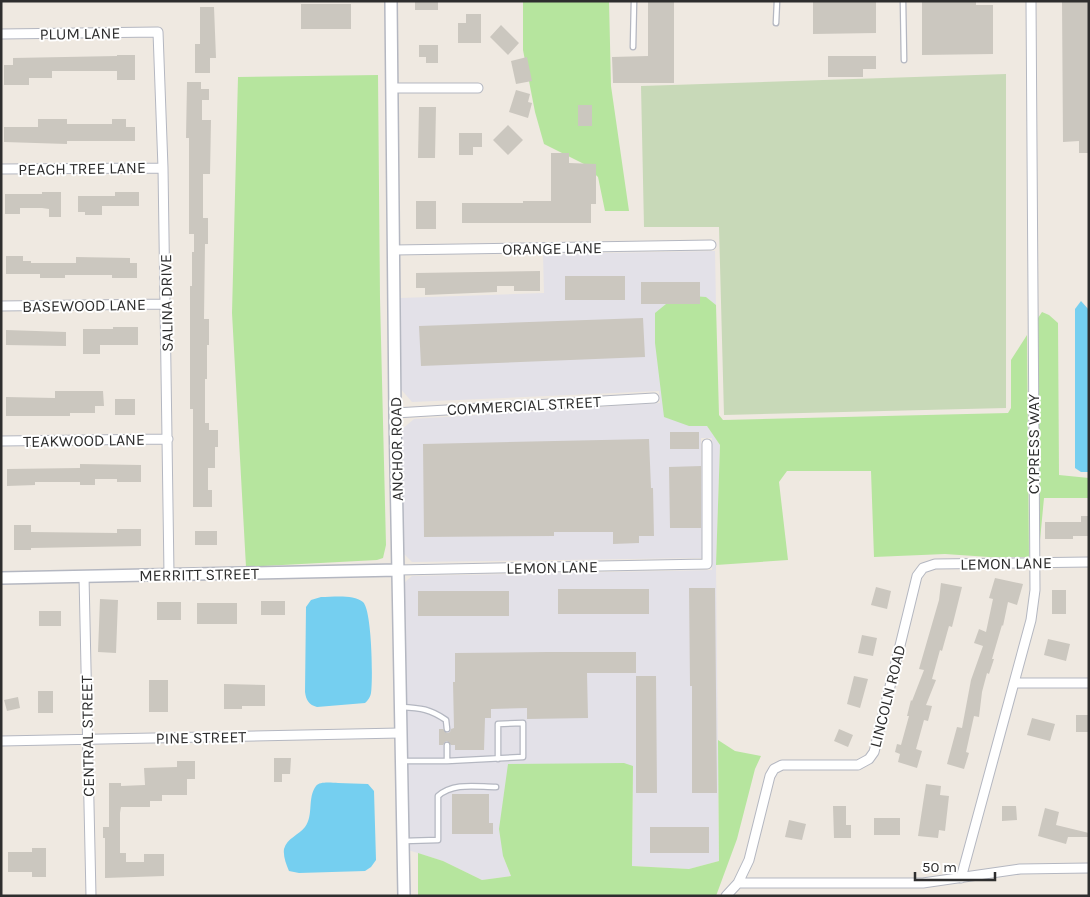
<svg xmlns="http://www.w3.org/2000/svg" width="1090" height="897" viewBox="0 0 1090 897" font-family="Karla,sans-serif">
<rect width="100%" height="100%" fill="#efe9e1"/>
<path fill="#e3e1e8" d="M715,251L716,305L706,297L655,343L689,426H707L720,445L716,565L719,861L689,869L632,866L633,767L503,856L511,876L482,880L443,861L408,850L401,589L406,581L412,576L712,570V438H701L702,558L412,562L402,552L400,436L401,430L414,419L660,403L659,391L412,402L399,387L400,298L544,293L543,254Z"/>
<path fill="#b6e59e" d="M523,1H609L611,86L629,211H605L598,177L584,164L544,144L535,112L523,50Z
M378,75L380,298L386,545L383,558L377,560L246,567L232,313L238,77Z
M677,295L706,297L716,305L719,415L723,420L1008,413L1011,408V360L1027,335L1029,557H989L945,554L874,557L871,471H787L779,482L788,560L716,565L720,445L707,426H689L664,417L655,343V313Z
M1042,312L1049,315L1058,323L1059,475L1089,478V498H1044L1040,540L1038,318Z
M718,740L735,751L761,756L755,769L737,839L716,896H418V853L443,861L482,880L511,876L503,856L499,829L508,764L624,763L633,766L632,866L689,869L719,861Z"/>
<path fill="#c8d9b8" d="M1006,74V408L724,415L719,227H644L641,86Z"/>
<path fill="#75cff0" d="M1081,301L1089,310V472H1081L1075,468V309Z
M321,597C333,597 353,594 363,602C372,610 373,680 371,693C370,698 368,700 365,703L317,707C309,705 306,700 305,692L306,607L311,600Z
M338,783L368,784L374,791L376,860L371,867L365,871L299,873L289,871C286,864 283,856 284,849C287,838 299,835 305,827C314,815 307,798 316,786C320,781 332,783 338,783Z"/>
<path fill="#cbc7bf" d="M415,1H438V10H415Z
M648,1H674V83H613L612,57L648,56Z
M813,1H876V33L813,34Z
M922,1H976V5H993V54L922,55Z
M1062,1H1089V153H1079V141L1063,142Z
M301,4H351V29H301Z
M200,7H214L216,58H210V73H195V44H200Z
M466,14H481V43H458V23H466Z
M501,25L519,43L508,55L490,37Z
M419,45H438V63H426V57H419Z
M117,55H135V80H117V71H52V78H29V85H4V65H13V58L117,56Z
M828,56H876V69H863V77H828Z
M527,57L532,81L516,84L511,61Z
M187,82H201V89H209V100H202V120H211L210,174H203V218H208V244H205L204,319H209V345H207V379H205V423H209V430H218V447H215V468H208V490H212V507H193V409H190V286H192V252H194V234H189V138H186Z
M516,90L530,94L528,102L532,103L528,118L509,112Z
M578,105H592V126H578Z
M419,107H436L435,158H418Z
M38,119H67V124H112V119H126V127H135V141H67V144L4,142V127H38Z
M508,125L523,140L508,155L493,140Z
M459,133H482V147H473V155H459Z
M551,153H569V163L596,164V204H591V223H462V203H523V201H551Z
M42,192H61V217H49V209L42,208H20V214H5V194H42Z
M115,192H139V206H102V215H85V212H78V196H115Z
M416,201H436V229H416Z
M6,256H23V261H31V263H76V257L130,258V263H137V278H112V275H65V278H40V274H6Z
M540,271V291H514V286H497V292L425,295V288H416V273Z
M565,276H625V300H565Z
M641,282H700V304H641Z
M643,318L645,357L421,366L419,326Z
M113,327H138V345H100V354H83V329H113Z
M6,330L66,332V346L6,345Z
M55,391H103L104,406H95V413H70V416H6V397L55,398Z
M115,399H135V415H115Z
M670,432H699V449H670Z
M649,439L651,488H653L654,536H639V543L613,544V532H554V536L424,537L423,444Z
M80,464L141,465V482H117V479H95V485H80V482H35V485L7,486V469L80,468Z
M701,466V528H670L669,467Z
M1081,516H1089V536H1073V539H1045V522H1081Z
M14,525H31V532L117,533V529H141V546L31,548V550H14Z
M195,531H217V545H195Z
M995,578L1023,584L1017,605L1008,602L1003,626L1002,625L992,659H994L989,674L987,673L982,692L979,717L974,716L966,752L969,753L964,769L947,764L957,727L962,728L971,680L983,646L974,643L979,629L986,632L993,599L989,598Z
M941,583L962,587L952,627L949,626L942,651L940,650L932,679L936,680L926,705L932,706L928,721L924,720L916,749L922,751L917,768L898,762L900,754L895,752L897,744L901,745L909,716H907L911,700L912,701L924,670L919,669L939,600Z
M876,587L891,591L887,609L871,605Z
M689,588H715L717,793H692V686H690Z
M558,589H649V614H558Z
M1052,590H1066V614H1052Z
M418,591H509V616H418Z
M100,599L118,600L116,653L98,652Z
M261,601H285V615H261Z
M157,602H181V620H157Z
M197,603H237V624H197Z
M39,611H61V626H39Z
M862,635L877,638L873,656L858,653Z
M1048,639L1070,644L1066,661L1044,655Z
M548,652H636V673H587L588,718L527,719V708L491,709V718H485L484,750H455V745H451L447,741L445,742L443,745H439V729H443L447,733L450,732L451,729L454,728L453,682H455V653Z
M636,676H656L657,793H636Z
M854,676L868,679L860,708L847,704Z
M149,680H168V712H149Z
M224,684L265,685V706H242V709H224Z
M38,691H53V713H38Z
M18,697L20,708L7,711L4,700Z
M1076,715H1089V732H1076Z
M1032,718L1055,724L1050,741L1027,735Z
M839,729L853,735L848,747L834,741Z
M274,758H291L290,774H282V782H274Z
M177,761H195V779H187V795H162V801H150V807H121L120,813V853H126V862H144V854H164V876L105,878V838H103V827H109V783H121V786L145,785L144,768L177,767Z
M926,784L941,786L940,795L949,796L945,831L939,830L938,838L918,836Z
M452,794H489V823H493V834H452Z
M833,806H846V825H851V838H834Z
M1002,806H1016L1017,820L1002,821Z
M1045,808L1059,812L1056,825L1089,833V837H1068L1066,844L1038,836Z
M874,818H900V835H874Z
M789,820L806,824L802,840L785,837Z
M650,827H709V853H650Z
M32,848H46V877H32V872H8V852H32Z"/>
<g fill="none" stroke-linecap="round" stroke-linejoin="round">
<g stroke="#b4b7c1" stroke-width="7">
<path id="service" d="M903,1L904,60
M776,23L777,1
M633,47L634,1
M401,707C421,708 430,709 446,720L447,729
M402,761H447V745
M447,761L523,757V723L498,724V759
M404,841L438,840V796C454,782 477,787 496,787"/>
</g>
<g stroke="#b4b7c1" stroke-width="11">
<path id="minor" d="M1,34L158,32L163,168L169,574
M392,88H478
M1,169L163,168
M394,250L711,245
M1,306L166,304
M395,413L654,398
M1,441L168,439
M398,570L707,564V444
M84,576L91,896
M1014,683H1089
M1,741L400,733
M961,878L1031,620L1035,590L1031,1
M738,883H923L1020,869L1089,868
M726,896L738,883L749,860L770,776L774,769L782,765H858L869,759L874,752L917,576L923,568L935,564L1089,562"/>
</g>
<g stroke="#b4b7c1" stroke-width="14">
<path id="tertiary" d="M391,1L395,413L404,896
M1,578L398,570"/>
</g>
<use href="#service" stroke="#fff" stroke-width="4.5"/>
<use href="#minor" stroke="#fff" stroke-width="9"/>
<use href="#tertiary" stroke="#fff" stroke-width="11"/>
</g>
<g text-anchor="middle" stroke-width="4" stroke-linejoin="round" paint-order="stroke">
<g font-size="16" fill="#2e2e2e" stroke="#fff">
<text transform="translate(80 33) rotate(-1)" y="6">PLUM LANE</text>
<text transform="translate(82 168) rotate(-1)" y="6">PEACH TREE LANE</text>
<text transform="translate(552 248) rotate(-1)" y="6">ORANGE LANE</text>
<text transform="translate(166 303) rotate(-91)" y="6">SALINA DRIVE</text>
<text transform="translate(84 305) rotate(-1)" y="6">BASEWOOD LANE</text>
<text transform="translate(524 405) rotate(-3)" y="6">COMMERCIAL STREET</text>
<text transform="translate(84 440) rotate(-1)" y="6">TEAKWOOD LANE</text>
<text transform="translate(1033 444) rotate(-90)" y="6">CYPRESS WAY</text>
<text transform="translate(396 449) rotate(-91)" y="6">ANCHOR ROAD</text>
<text transform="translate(1006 563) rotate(-1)" y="6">LEMON LANE</text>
<text transform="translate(552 567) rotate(-1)" y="6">LEMON LANE</text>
<text transform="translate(199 574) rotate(-1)" y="6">MERRITT STREET</text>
<text transform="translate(887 696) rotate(-76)" y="6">LINCOLN ROAD</text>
<text transform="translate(87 736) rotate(-91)" y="6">CENTRAL STREET</text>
<text transform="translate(201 737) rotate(-1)" y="6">PINE STREET</text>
</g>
</g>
<rect width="1090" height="897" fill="none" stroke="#2e2e2e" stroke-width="5"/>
<path d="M915 872v8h80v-8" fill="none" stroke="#2e2e2e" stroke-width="2.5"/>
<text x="922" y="872" font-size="15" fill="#2e2e2e" stroke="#ffffff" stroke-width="4" paint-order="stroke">50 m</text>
</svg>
